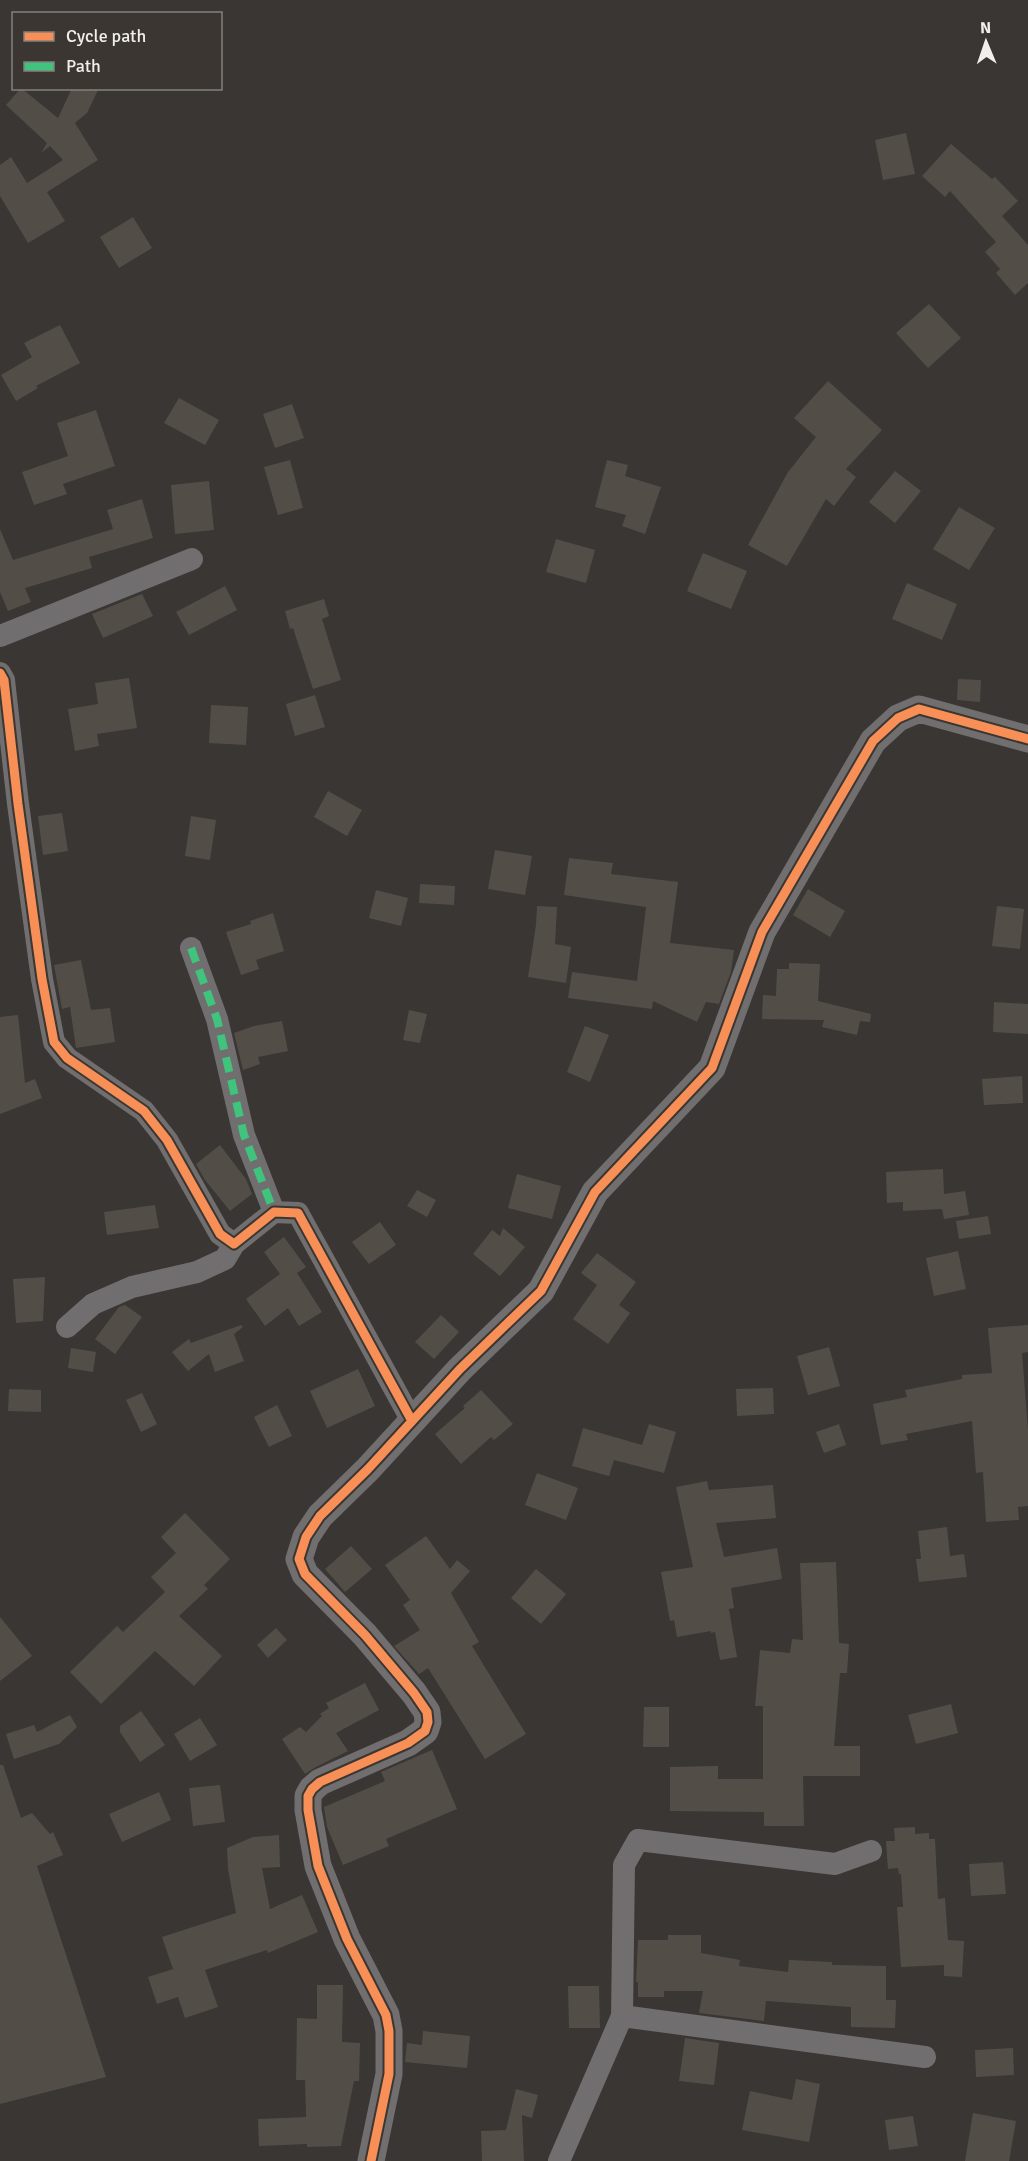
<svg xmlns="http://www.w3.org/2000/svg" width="1028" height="2161" viewBox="0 0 1028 2161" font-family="Signika,sans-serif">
<rect width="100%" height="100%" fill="#393633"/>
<path fill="#524e47" d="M21,88L58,118L72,88H99L87,113L75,123L98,160L47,192L65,221L28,243L0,196V165L11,157L27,183L63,160L50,146L41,153L47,143L6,105Z
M906,133L915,174L883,180L875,140Z
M951,144L992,179L995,177L1018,201L1002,216L1028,245V283L1015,295L996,273L1000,269L985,252L996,242L950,191L945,197L922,176Z
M133,217L152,248L119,268L100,237Z
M929,304L961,338L928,368L896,333Z
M60,325L80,363L36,386L38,388L16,401L1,375L32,357L24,343Z
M828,381L882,430L846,469L856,477L834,506L826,499L787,566L748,545L788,472L816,437L794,418Z
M179,398L219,420L205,445L164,423Z
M292,404L304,438L275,448L263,414Z
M96,410L115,466L63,484L67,494L34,505L22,472L68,456L57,423Z
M290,460L303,508L278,515L264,467Z
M607,460L628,465L625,476L661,487L645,534L622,526L626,515L595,507Z
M895,471L921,491L895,523L869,502Z
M209,481L214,530L175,534L171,485Z
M142,499L153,538L89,557L92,568L25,588L31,602L8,611L0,592V529L13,560L113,529L107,510Z
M959,507L995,528L969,570L933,549Z
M556,539L595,550L586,583L546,572Z
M703,553L747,571L731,609L687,591Z
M907,583L957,604L942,640L892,619Z
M225,586L237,610L189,635L176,612Z
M142,594L153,616L103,638L92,614Z
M324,599L329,616L322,619L341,680L313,689L293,628L290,629L285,611Z
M129,678L137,728L97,734L99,746L75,751L68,709L98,704L95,683Z
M958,679L981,680L980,702L957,700Z
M315,695L325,727L295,736L286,704Z
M211,705L248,707L246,745L209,743Z
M328,791L362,810L347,836L314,817Z
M62,813L68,851L43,855L38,816Z
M191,816L216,820L210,860L185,856Z
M495,850L532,856L525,895L488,889Z
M569,858L613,863L611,874L678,882L670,943L734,950L731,972L719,1004L706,1002L697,1022L653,1001L652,1009L568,998L572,972L637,981L646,907L564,895Z
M420,884L455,886L454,905L419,903Z
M808,889L845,911L830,937L793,915Z
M376,890L408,898L401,926L369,918Z
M537,906L557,907L555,944L571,947L566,983L528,977L536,925Z
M997,906L1024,909L1020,949L992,946Z
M273,913L284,951L256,960L259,969L241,975L226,932L251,924L250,921Z
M81,960L91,1010L110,1008L115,1042L76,1048L70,1007L62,1009L54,965Z
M789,963L820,964L818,1001L871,1014L870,1022L860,1021L857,1035L822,1027L824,1020L762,1019L763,995L776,996L777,969H789Z
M994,1002L1028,1004V1034L993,1032Z
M409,1010L427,1014L420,1043L403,1040Z
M18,1015L25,1083L35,1079L42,1098L0,1114V1017Z
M282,1021L288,1051L258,1057L260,1064L243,1070L234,1033L254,1026Z
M585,1026L609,1035L590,1082L567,1072Z
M1022,1076L1023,1103L984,1105L982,1079Z
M220,1145L246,1179L252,1194L230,1211L205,1180L196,1164Z
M943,1169L944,1194L965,1191L969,1215L944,1219L942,1209L903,1211V1202L887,1203L886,1172Z
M517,1174L561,1186L552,1219L508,1208Z
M417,1190L436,1200L427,1217L407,1206Z
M155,1205L159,1228L107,1235L104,1212Z
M988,1216L991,1234L959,1239L956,1221Z
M380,1222L396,1245L369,1264L352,1242Z
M503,1228L525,1247L500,1276L473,1254L492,1230L500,1236Z
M284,1237L306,1267L297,1273L322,1312L299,1326L288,1308L265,1326L246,1299L280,1274L264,1252Z
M958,1251L966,1289L934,1296L926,1258Z
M597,1253L636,1282L619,1305L630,1313L608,1344L573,1319L597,1285L581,1273Z
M45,1277L43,1321L16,1323L13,1279Z
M125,1305L142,1317L115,1354L95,1339L119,1307Z
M441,1315L459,1332L434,1359L415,1342Z
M241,1325L243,1327L234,1334L244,1361L215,1372L209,1354L188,1371L172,1352L189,1339L191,1343Z
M1028,1325V1352L1022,1353L1028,1430V1506L1018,1507L1019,1520L986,1522L983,1472L976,1473L972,1421L906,1434L908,1440L881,1445L873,1404L907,1397L905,1390L962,1379V1375L992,1373L988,1328Z
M829,1347L840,1386L808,1395L797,1356Z
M71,1348L96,1352L93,1372L68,1368Z
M358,1369L375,1406L327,1428L310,1391Z
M773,1388L774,1414L737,1416L736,1389Z
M9,1389L41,1390V1412L8,1411Z
M481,1390L513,1424L494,1440L491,1437L461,1464L435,1434L465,1408L463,1406Z
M142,1393L157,1424L141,1432L126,1400Z
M277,1405L292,1436L269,1447L254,1417Z
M649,1424L676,1432L664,1473L614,1460L609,1476L572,1466L583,1428L642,1445Z
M839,1424L846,1445L824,1453L816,1432Z
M537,1473L578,1488L566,1520L525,1505Z
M707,1481L709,1490L773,1485L776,1518L716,1523L724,1557L777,1548L782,1579L731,1588L734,1608L729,1609L737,1657L720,1660L715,1632L711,1633V1631L677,1637L674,1620L670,1621L661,1572L693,1567L676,1487Z
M185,1513L230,1559L204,1585L208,1589L179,1616L222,1656L194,1686L155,1651L101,1704L70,1672L117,1626L123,1632L165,1592L151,1577L176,1553L161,1537Z
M947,1527L950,1556L964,1554L967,1577L919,1582L916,1559H921L918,1531Z
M426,1536L450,1569L457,1560L470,1571L451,1593L479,1642L472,1646L526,1734L485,1759L428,1668L419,1674L394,1646L420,1630L403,1605L410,1600L385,1565Z
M351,1546L372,1569L345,1592L325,1569Z
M836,1562L839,1643L849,1644L847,1673H840L834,1746H860V1776H803L804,1826H764V1812L670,1811V1767L718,1766V1779H763V1706H755L760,1650L790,1653L792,1639L803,1640L800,1563Z
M536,1569L566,1594L541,1624L511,1598Z
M0,1617L32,1656L0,1681Z
M276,1628L287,1640L268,1658L257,1645Z
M365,1683L379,1710L336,1733L348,1751L314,1768L305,1774L282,1739L300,1727L306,1732L322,1716L320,1714L329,1708L326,1703Z
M951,1704L958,1733L916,1744L908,1715Z
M644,1707H669V1747H643Z
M141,1711L165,1745L140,1762L120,1732V1726Z
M70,1715L77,1727L59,1744L14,1759L6,1734L34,1725L37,1732Z
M200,1718L217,1745L190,1761L174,1734Z
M432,1750L457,1809L386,1839L389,1846L343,1865L327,1827L324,1807L385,1781L381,1772Z
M0,1765H3L21,1818L32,1813L50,1834L53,1832L63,1855L37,1866L106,2077L0,2104Z
M220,1785L225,1822L193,1826L189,1788Z
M159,1792L171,1820L122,1842L109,1814Z
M915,1827V1834L929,1833V1839H935L938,1899L945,1898L948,1940L964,1941L962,1977L944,1976V1965L901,1967L897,1907H903L901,1874H899L898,1868L888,1869L886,1841H895L894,1828Z
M279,1835L280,1867L262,1868L270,1909L302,1895L318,1932L268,1953L267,1950L205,1970L218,2007L185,2018L178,1997L157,2004L148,1977L173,1969L162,1937L236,1913L228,1869L227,1848L253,1837Z
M1003,1862L1006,1894L971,1896L969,1864Z
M668,1935H701V1953L740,1960L739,1966L788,1972L789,1960L832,1962V1965L886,1966V2000H896L895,2028L851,2027V2007L766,2001L764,2021L699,2013L703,1991H664V1997H638V1982H636L638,1940H668Z
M317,1985H343L342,2042L360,2043L359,2081H354L341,2146L307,2147V2144L259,2146L258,2119L306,2117L305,2080H296L297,2018L317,2019Z
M568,1986H599L600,2028H569Z
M423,2031L470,2036L467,2068L405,2062L407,2043L422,2045Z
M685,2038L719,2043L714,2085L679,2081Z
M1013,2048L1014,2075L976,2077L975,2050Z
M796,2079L820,2084L809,2142L742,2130L750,2091L792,2100Z
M516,2089L538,2095L532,2118L522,2115L524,2161H482L481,2131L506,2130Z
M973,2113L1016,2121L1009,2161H965Z
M913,2116L918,2146L889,2150L885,2120Z"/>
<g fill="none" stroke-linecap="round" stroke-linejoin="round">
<path stroke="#706e6e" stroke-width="22" d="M0,636L192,559
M0,673L4,680L18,804L42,979L54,1042L67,1058L144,1111L167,1140L220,1234L234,1244L274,1212L298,1213L412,1421
M191,948L217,1019L244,1135L274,1212
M67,1327L93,1304L132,1287L197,1272L225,1259L234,1244
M622,2016L925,2057
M559,2161L622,2016L624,1865L638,1840L835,1864L871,1851"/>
<path stroke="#706e6e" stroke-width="27" d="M371,2161L389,2074V2031L386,2015L347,1939L318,1866L308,1810V1796L312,1789L320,1782L408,1743L425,1731L428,1722L427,1712L414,1693L365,1635L305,1574L299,1559L306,1537L320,1516L368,1469L460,1369L541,1291L595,1192L712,1068L762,932L873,741L898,718L919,709L1028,739"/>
<path stroke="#40c37c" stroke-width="8" stroke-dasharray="15 8" stroke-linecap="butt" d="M191,948L217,1019L244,1135L274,1212"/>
<g stroke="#3b3631" stroke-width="13">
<path id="cycleway" d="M0,673L4,680L18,804L42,979L54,1042L67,1058L144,1111L167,1140L220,1234L234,1244L274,1212L298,1213L412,1421
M371,2161L389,2074V2031L386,2015L347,1939L318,1866L308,1810V1796L312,1789L320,1782L408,1743L425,1731L428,1722L427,1712L414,1693L365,1635L305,1574L299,1559L306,1537L320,1516L368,1469L460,1369L541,1291L595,1192L712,1068L762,932L873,741L898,718L919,709L1028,739"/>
</g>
<use href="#cycleway" stroke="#f78f57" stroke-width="9"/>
</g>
<rect x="12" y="12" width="210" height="78" fill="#3b3631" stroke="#84807b" stroke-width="1.5"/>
<rect x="24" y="32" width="30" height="9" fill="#f78f57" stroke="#84807b" stroke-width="1.5"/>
<text x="66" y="42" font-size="18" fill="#f1eeeb">Cycle path</text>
<rect x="24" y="62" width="30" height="9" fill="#40c37c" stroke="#84807b" stroke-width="1.5"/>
<text x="66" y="72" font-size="18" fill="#f1eeeb">Path</text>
<g transform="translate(986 42) rotate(358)" stroke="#3b3631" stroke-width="4.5" paint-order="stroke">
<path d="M0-4.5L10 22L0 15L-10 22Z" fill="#f1eeeb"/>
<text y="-9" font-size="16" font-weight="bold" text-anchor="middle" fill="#f1eeeb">N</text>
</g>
</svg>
